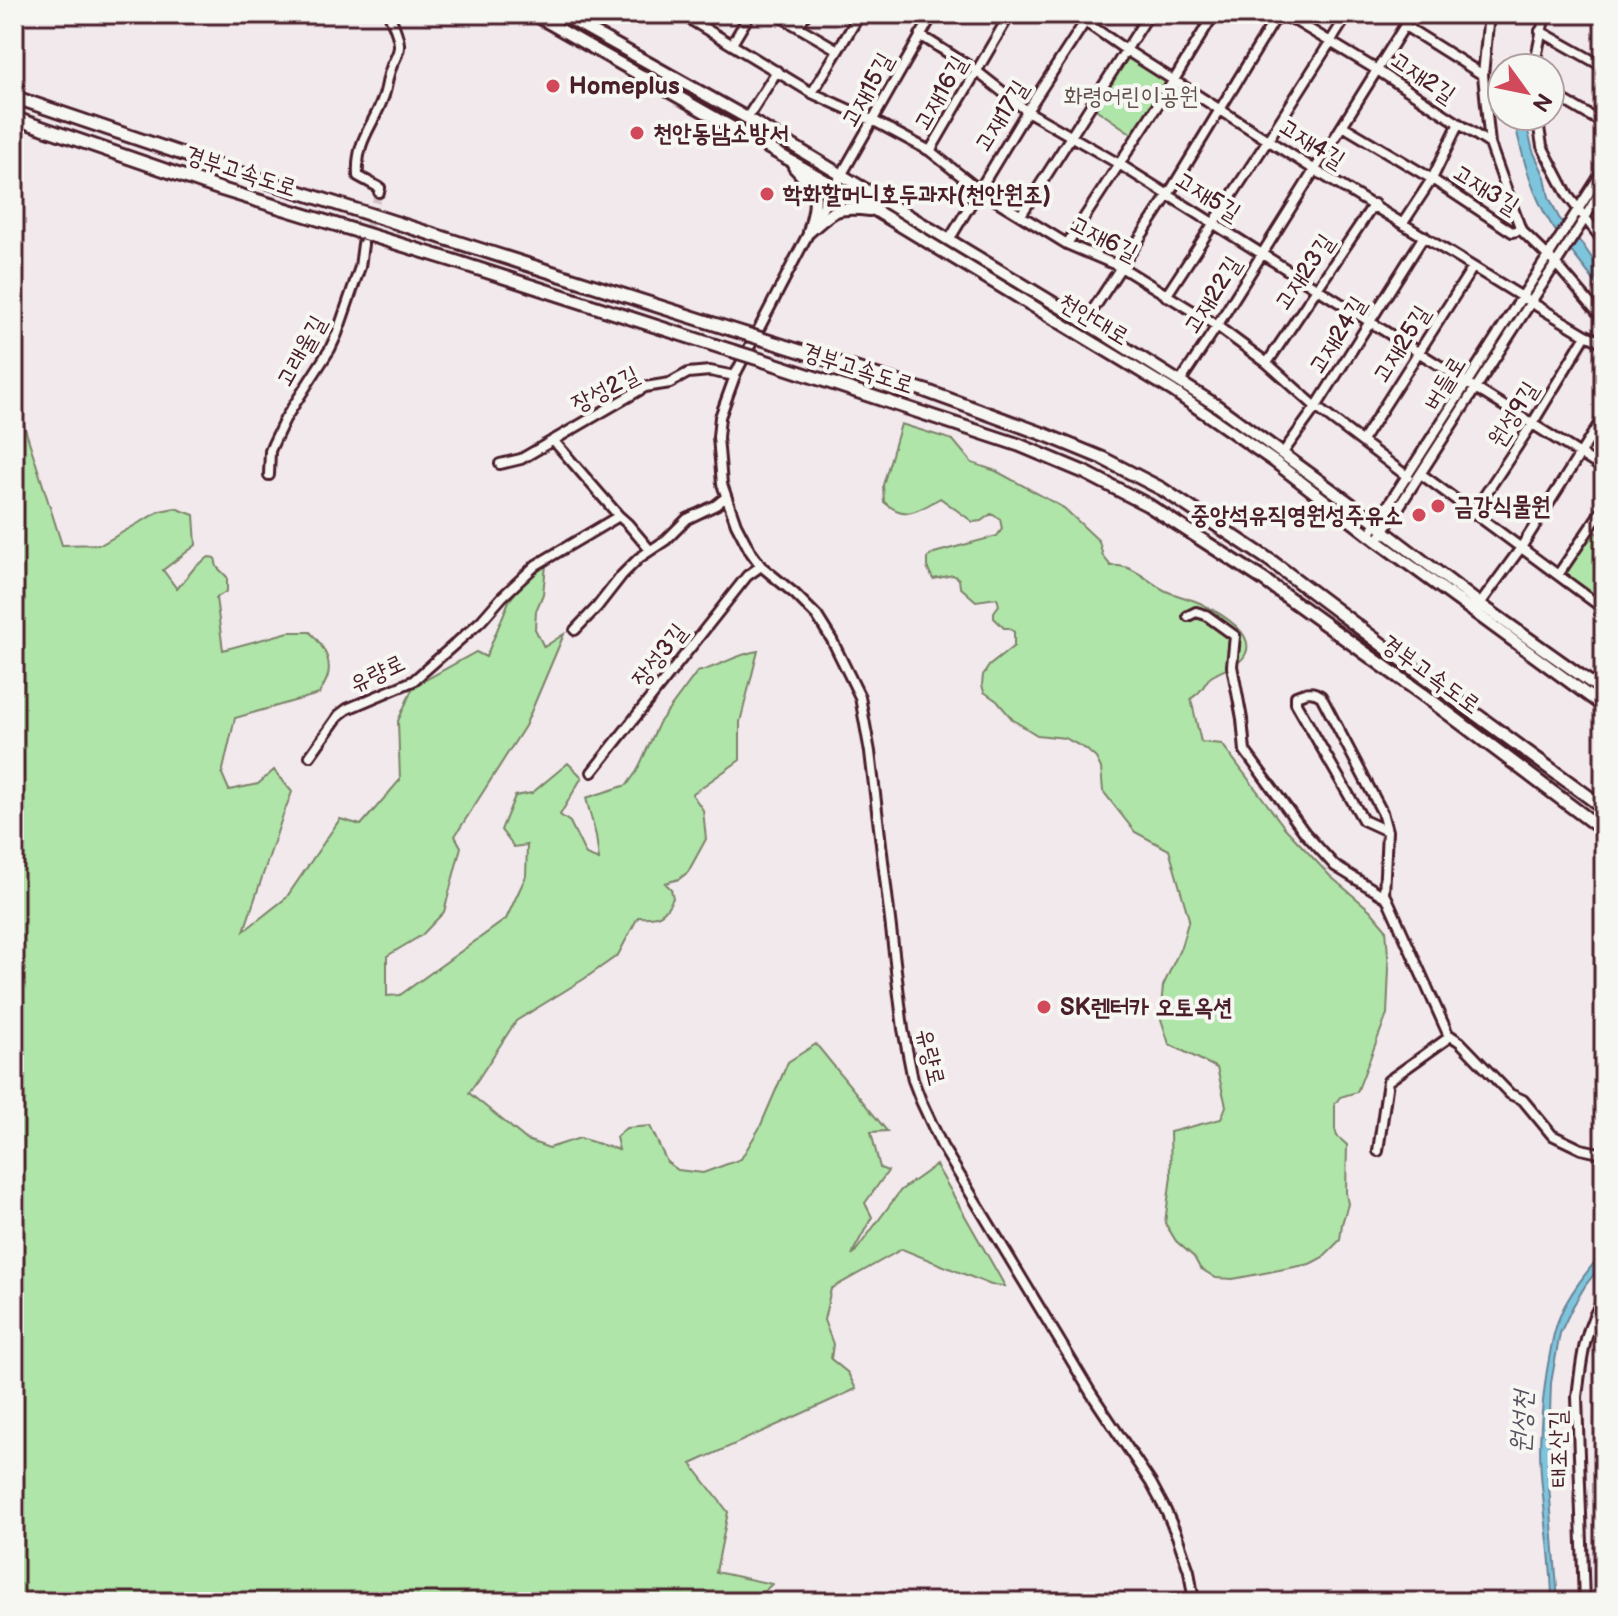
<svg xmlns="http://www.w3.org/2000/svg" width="1618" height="1616" viewBox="0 0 1618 1616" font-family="'Balsamiq Sans','Poor Story',sans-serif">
<rect width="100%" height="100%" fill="#f2e9ed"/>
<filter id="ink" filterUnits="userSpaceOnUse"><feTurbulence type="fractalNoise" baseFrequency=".0125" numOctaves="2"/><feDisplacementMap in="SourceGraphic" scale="16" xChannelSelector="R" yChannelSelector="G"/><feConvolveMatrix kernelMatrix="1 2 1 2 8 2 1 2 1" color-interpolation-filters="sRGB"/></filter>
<g filter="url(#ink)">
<path fill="#afe5a8" stroke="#7c826a" stroke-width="2" d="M1127,57L1165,81L1167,85L1135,136L1094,108L1124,59Z
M14,394L62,545L102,544L160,511L175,508L194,515L196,545L163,570L177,589L195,567L209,557L215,558L217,567L227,577V591L216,598L223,650L289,632H310C321,643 332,658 328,675C327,681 322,688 319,694L235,718L222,774L229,790L258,784L274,770L292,792L283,815L244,931L286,898L340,819L361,825L400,780L398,721L413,687L476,652L486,657L509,601L524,582L546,565L543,594L536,611L535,629L544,647L564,634L525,726L455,836L461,847L444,912L422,935L387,956V996L400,995L506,919L526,876L527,845L514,847L501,830L515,796L532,793L568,763L582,777L560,815L570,822L586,855L599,860L596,836L586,798L627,785L637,771L659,723L697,672C718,667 737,654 758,651L740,722V760L692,794L703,810L706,839L688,872L679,879L665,883L671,889L673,898C664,916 659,918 638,917L618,955L584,979L516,1021L469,1093L527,1140L549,1148L580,1138L619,1150L616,1137L626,1128L650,1126L667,1162L678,1170L703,1173L741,1159L760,1127L788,1062L816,1044L887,1131L871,1132L880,1168L888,1171L865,1203L872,1217L854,1250L852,1256L901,1190L936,1165L1005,1286L991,1285L902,1249L831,1289L824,1320L833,1344L831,1359L848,1373L856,1389L691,1464L728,1512L716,1572L772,1584L758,1597L759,1602H14Z
M901,424L953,440L972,463L996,471L1064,508L1099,541L1103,556L1111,566C1134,564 1146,581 1166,591C1177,596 1189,598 1200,603C1216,611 1255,632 1246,653C1241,666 1222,669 1211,677C1206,680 1205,686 1200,691C1198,694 1194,696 1191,699L1201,742L1222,744L1285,828L1330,876L1370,910L1386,929L1389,969L1387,1014L1357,1092L1340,1097L1335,1104V1129L1337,1136L1347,1145L1346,1193L1348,1204L1342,1224L1340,1240L1323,1257L1310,1264L1233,1279L1216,1278L1200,1268L1194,1257L1176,1241L1165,1223L1171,1176L1170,1132L1221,1119L1226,1106L1217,1068L1169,1044L1160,1016L1163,986L1181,947L1189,919L1169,850L1135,832L1103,791L1101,768L1096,758L1086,749L1065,738L1037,735L1013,720L997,701L984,692L982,685L983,675L989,666L1014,646V632L1009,628H1004L994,618V612L999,605L997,598L976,601L960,587L959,579L953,575L933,579L927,567V558L934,553L997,536L1002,529L1000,519L991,514L981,521L973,522L940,498C919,511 905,521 884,502L883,485Z
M1593,531L1604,538V598L1599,605L1594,607L1564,585L1563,578Z"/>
<path fill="#7dc5dd" stroke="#698396" stroke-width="2" d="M1513,116H1524L1533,151L1545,177L1549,197L1559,218L1583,245L1604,276V295C1588,270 1567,249 1551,224C1530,191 1522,153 1513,116Z
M1604,1250V1261L1585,1286L1572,1308L1560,1333L1551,1383L1548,1472L1558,1602H1552C1552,1559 1544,1517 1541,1474C1538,1439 1542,1404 1547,1370C1551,1349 1553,1330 1562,1311C1573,1288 1589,1270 1604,1250Z"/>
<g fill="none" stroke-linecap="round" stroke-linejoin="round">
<path stroke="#d0c1c6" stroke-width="8" stroke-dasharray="8 4" stroke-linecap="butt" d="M365,237L379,192"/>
<g stroke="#4a1f2b" stroke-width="14">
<path id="minor" d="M681,14L812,93L874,121L930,151L979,190L1067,244L1121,267L1217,326L1267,363L1316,407L1408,477
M776,14L838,50
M933,14L809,232L736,373L720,417L718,437L722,484L736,524L750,551L761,566L795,594L817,616L832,640L860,697L870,752L903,1029L913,1080L921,1101L942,1146L1091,1393L1151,1483L1166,1511L1177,1536L1189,1571L1194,1602
M1074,14L1126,50L1315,170L1522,297L1586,335L1604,343
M1284,14L1377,70L1490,144
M1489,14L1483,75L1490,144L1521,230L1556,264L1604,320
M798,26L806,14
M1405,26L1483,75
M1540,31L1604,67
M920,35L975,70L1027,111L1119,164L1604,469
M732,44L750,14
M1534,68L1545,14
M1550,92L1604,124
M812,93L860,14
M1537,116L1542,146L1568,196L1604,242
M747,118L777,71
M1343,126L1432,179L1512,232L1521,230
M930,151L1010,14
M379,192L380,188L358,176C356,139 372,129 383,98C387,89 387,77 391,68C394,59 400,53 399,44C398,33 393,24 389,14
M1021,215L1149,14
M1403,223L1432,179L1458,125
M949,240L1027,111L1090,14
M1067,244L1174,80L1214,14
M1166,296L1268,140L1348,14
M1085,322L1168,195L1278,14
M1267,363L1374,204
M1180,382L1217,326L1412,14
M553,440L619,516
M1362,441L1473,267
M1282,454L1316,407L1424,236
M500,464L521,459L645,387L670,383L688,373L710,371L735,376
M1421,474L1604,609
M269,475L270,451L273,444L285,419L330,349L337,334L360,267L363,244
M1473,513L1532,424L1586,335
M1369,535L1604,169
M1377,541L1582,223L1604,185
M1558,575L1604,507
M1480,604L1520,549L1604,416
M1188,616L1196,612L1206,615L1235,636L1232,666L1242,719L1245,751L1305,833L1335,866L1387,898L1448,1034L1460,1042L1510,1094L1523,1100L1552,1135L1581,1149L1604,1154
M575,630L597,607L622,575L639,558L666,540L687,519L716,505L726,497
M310,756L339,715L347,709L413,681L481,621L502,597L536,565L619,516L628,524L650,550
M592,772L747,576L761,566
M1384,895L1387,831L1382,812L1321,696C1312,690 1306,692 1296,696V703L1363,820L1387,831
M1378,1151L1388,1081L1451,1036
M1584,1602L1577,1397C1581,1365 1584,1326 1604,1299"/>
</g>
<g stroke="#4a1f2b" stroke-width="16">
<path id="major" d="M533,14L835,186L1173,391L1275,462L1377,541L1604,707
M561,14L747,118L1085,322L1216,405L1377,523L1384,531L1480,604L1604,692
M794,167C819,193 818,198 809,232
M810,231C834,209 838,206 870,210"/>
</g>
<g stroke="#4a1f2b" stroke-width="17">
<path id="highway" d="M14,97L221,167L730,329
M14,118L220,189L451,260L720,347
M775,343L926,391L1046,435L1102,458L1162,489L1271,561L1433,683L1604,808
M765,361L1019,445L1086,473L1148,505L1261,578L1425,696L1604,831"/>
</g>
<use href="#minor" stroke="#f6f6f2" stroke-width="8"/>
<use href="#major" stroke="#f6f6f2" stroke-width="10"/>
<use href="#highway" stroke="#f6f6f2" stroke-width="11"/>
<g stroke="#4a1f2b" stroke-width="17" stroke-linecap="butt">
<path id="highway-bridge" d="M730,329L775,343
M720,347L765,361"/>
</g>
<use href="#highway-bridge" stroke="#f6f6f2" stroke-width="11"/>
</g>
</g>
<g fill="#d1495b" stroke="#f6f6f2" stroke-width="3">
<circle cx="553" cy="86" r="8"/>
<circle cx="637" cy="133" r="8"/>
<circle cx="767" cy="194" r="8"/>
<circle cx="1438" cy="506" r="8"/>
<circle cx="1419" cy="515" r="8"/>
<circle cx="1044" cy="1007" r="8"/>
</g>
<g text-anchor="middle" stroke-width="8" stroke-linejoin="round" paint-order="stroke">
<g font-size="24" fill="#4a1f2b" stroke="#f6f6f2">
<text transform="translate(1423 77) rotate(34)" y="8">고재2길</text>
<text transform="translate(867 90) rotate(-61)" y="8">고재15길</text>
<text transform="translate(940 93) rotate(-60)" y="8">고재16길</text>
<text transform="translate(1001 116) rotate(-58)" y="8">고재17길</text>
<text transform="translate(1312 143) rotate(32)" y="8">고재4길</text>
<text transform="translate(241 171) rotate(18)" y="8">경부고속도로</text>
<text transform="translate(1486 189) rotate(32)" y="8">고재3길</text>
<text transform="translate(1208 196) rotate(32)" y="8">고재5길</text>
<text transform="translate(1104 238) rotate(27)" y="8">고재6길</text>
<text transform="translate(1304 272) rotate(-56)" y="8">고재23길</text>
<text transform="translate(1212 295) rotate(-58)" y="8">고재22길</text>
<text transform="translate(1094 319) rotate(31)" y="8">천안대로</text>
<text transform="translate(1337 335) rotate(-58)" y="8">고재24길</text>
<text transform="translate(1401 344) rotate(-58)" y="8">고재25길</text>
<text transform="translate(301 351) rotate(-61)" y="8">고래울길</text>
<text transform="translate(858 368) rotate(18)" y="8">경부고속도로</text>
<text transform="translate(1444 383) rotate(-58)" y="8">버들로</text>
<text transform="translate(605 389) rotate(-27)" y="8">장성2길</text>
<text transform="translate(1513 414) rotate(-58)" y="8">원성9길</text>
<text transform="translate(659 655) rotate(-52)" y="8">장성3길</text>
<text transform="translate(377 673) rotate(-25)" y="8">유량로</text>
<text transform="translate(1431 674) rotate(36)" y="8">경부고속도로</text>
<text transform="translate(931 1057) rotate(77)" y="8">유량로</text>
<text transform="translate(1558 1449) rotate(-91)" y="8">태조산길</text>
</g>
<g font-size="24" font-weight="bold" fill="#4a1f2b" stroke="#f6f6f2" text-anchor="start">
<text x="569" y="94">Homeplus</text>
<text x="653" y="141">천안동남소방서</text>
<text x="783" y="202">학화할머니호두과자(천안원조)</text>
<text x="1454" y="514">금강식물원</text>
<text x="1403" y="523" text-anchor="end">중앙석유직영원성주유소</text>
<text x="1060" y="1015">SK렌터카 오토옥션</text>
</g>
<g font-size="24" fill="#63504a" stroke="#f6f6f2">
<text x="1131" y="104">화령어린이공원</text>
</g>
<g font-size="26" font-style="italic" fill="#595160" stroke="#f6f6f2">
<text transform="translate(1521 1422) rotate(-87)" y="9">원성천</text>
</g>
</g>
<rect width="1618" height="1616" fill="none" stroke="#f6f6f2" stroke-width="48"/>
<rect x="24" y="24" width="1570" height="1568" fill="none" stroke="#4a1f2b" stroke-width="3" filter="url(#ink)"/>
<g transform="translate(1526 92) rotate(123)"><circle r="38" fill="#f6f6f2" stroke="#b1a0a2" stroke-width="2"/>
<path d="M0-6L14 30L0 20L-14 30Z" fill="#d1495b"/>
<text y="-12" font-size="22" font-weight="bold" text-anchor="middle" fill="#4a1f2b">N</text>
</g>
</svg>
